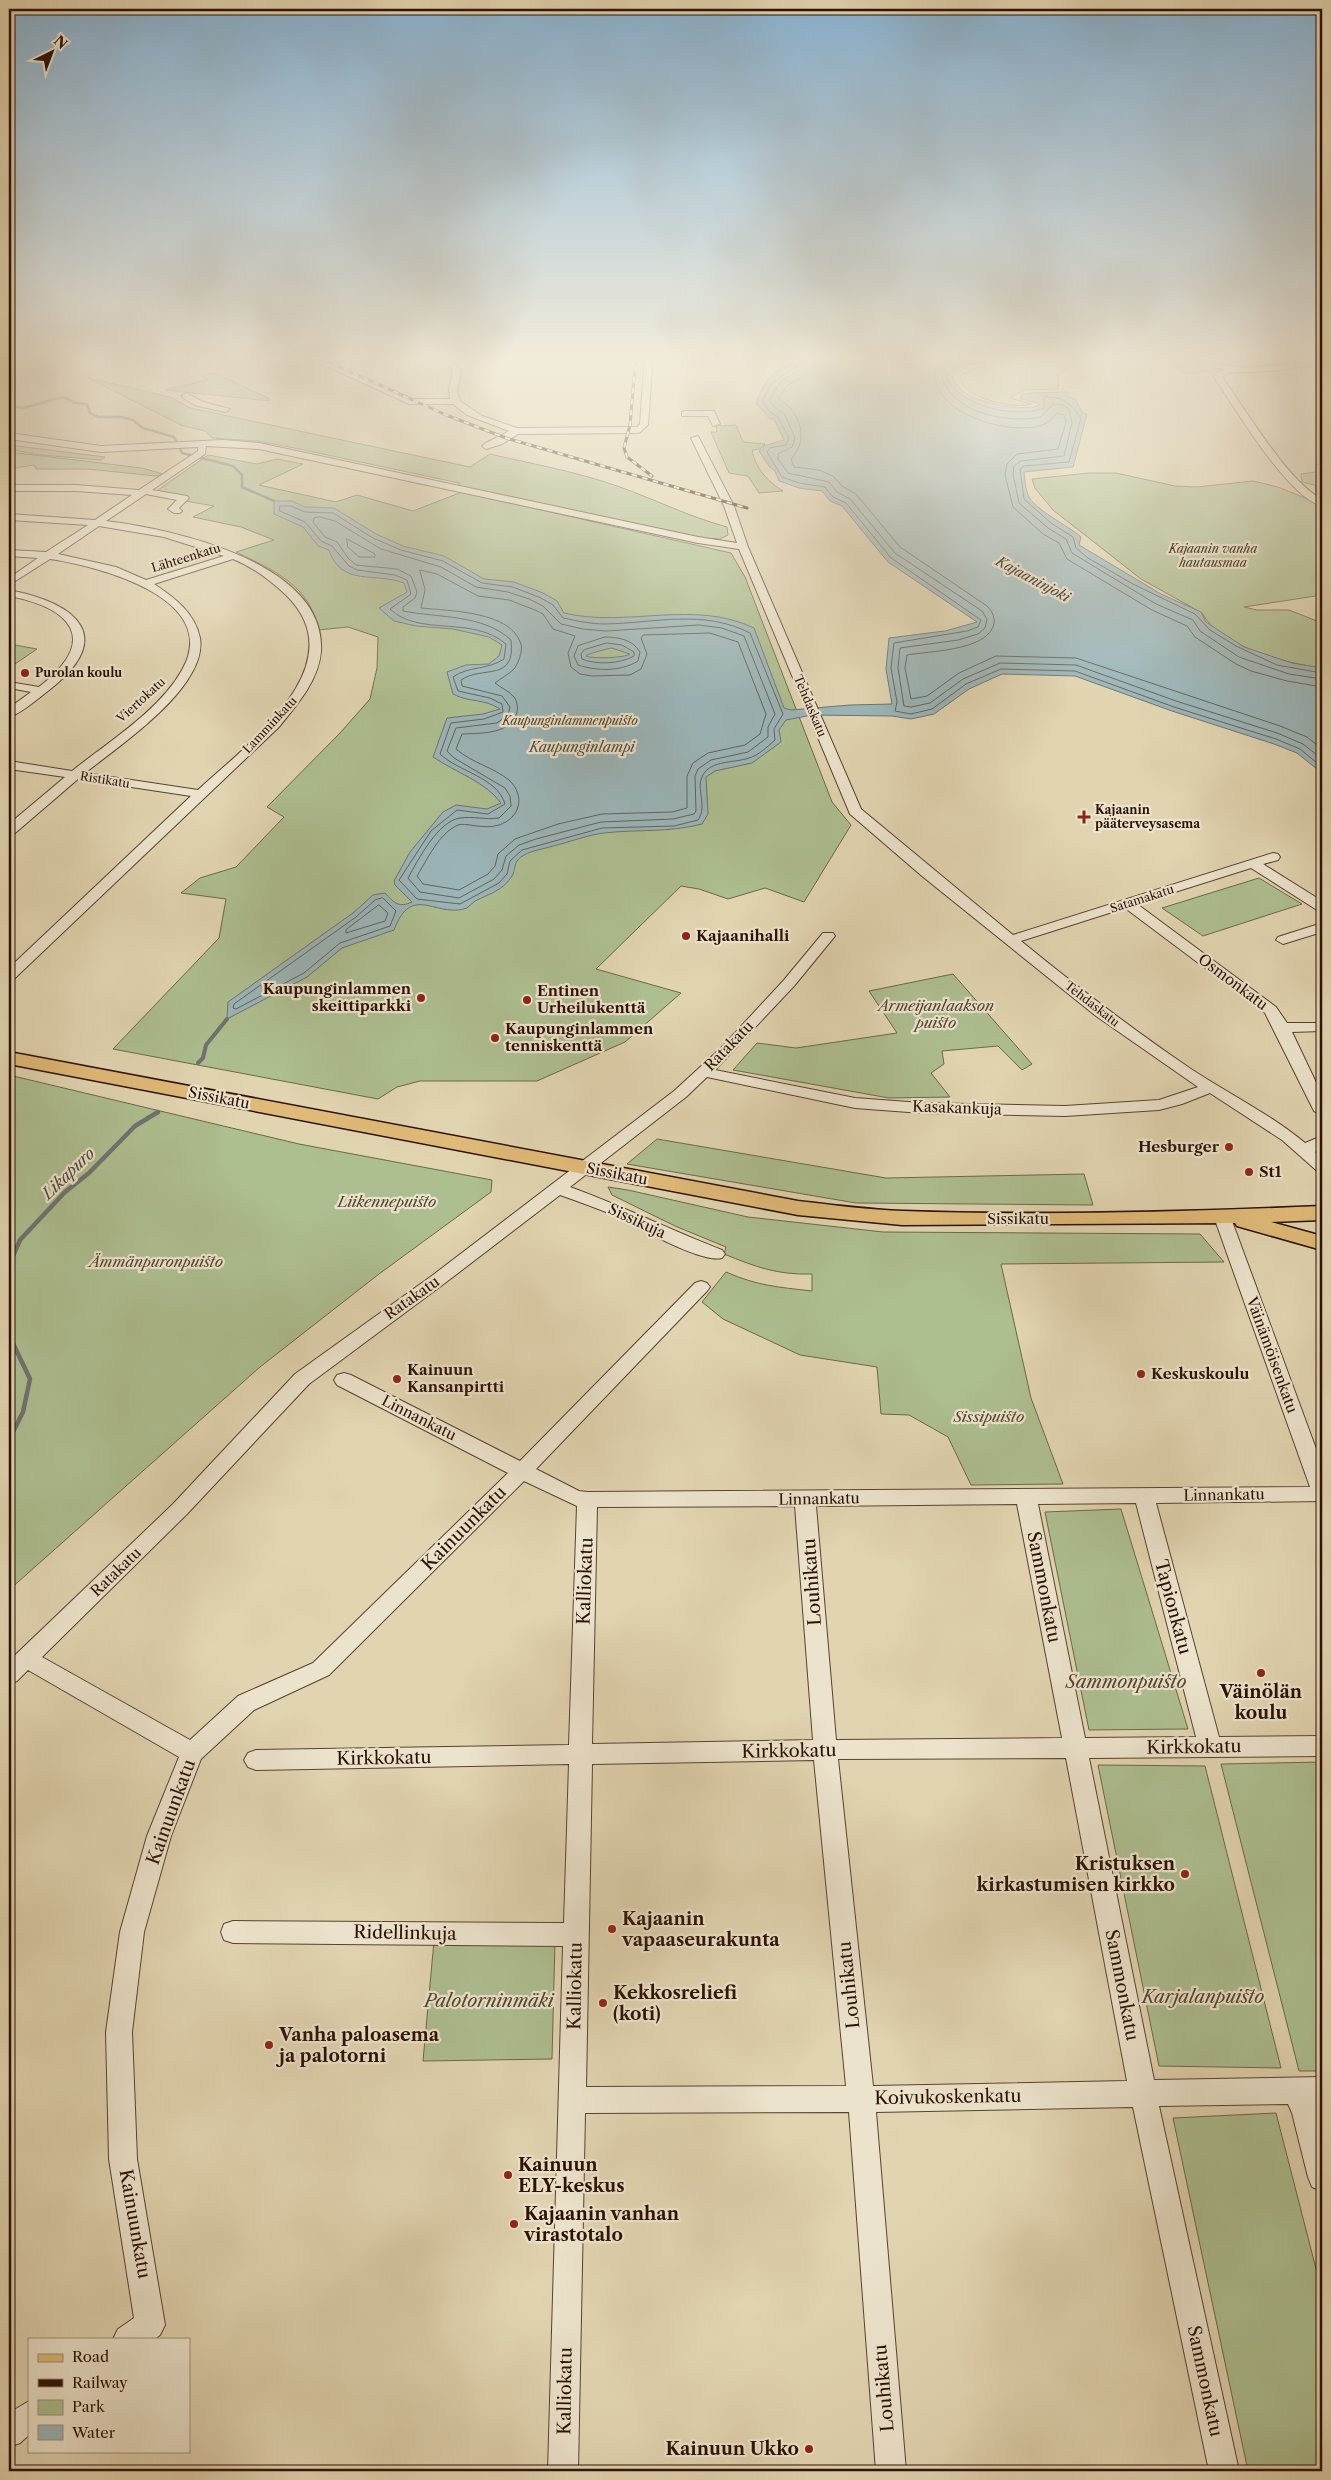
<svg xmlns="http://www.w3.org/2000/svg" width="1331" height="2480" viewBox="0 0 1331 2480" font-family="'Libre Caslon Text',serif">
<rect width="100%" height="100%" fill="#e1d4b0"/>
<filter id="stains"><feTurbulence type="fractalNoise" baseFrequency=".004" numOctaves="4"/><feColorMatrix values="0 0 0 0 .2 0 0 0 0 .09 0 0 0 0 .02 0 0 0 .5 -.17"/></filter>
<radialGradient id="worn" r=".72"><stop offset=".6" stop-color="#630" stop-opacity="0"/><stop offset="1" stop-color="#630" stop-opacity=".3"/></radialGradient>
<path fill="#adbe90" stroke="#6c684a" d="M997,355H1191L1207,371L1187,374L1171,364L1151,358L1106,360L1077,364L1059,374L1058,389L1024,390L1010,398L1032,404C1016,409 974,400 964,386C961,383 961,379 961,375L999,358Z
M1201,355H1306C1286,367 1233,371 1210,362C1207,361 1204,357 1201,355Z
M215,373L270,399V401L165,390L208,380L202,376Z
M88,378L170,397L190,408L470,467L490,454C533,464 578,472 620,487C656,500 690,517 727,527L728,535L720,539L701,538L472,489L459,486V483L295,448L257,441L212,438L205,431L181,425Z
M736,425L743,442L765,444L760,449L752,450C755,468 768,482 783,491L759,493L748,476L729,473L711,432H717L716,426Z
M9,445L105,457L101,460L40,455L9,449Z
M9,452L142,468L163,474L156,476L88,469H36L34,465L9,469Z
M208,455L257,464L277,459L303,464L259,485L336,502L357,495L413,511L462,492L731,553L745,577L832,802L851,825L804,902L765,888L728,899L699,889L681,886L596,969L681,993L625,1042L537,1081H420L397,1087L378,1099L113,1049L219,938L226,899L181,893L200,878L236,867L284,817L267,807L340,733L370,699L377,668L378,637L348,627L318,630C311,586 273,570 236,552L274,540L241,527L193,517L214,506L151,495Z
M1322,471V498L1317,496L1315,485L1302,482L1301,474Z
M1089,473H1116L1175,486L1197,487L1253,481L1278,487L1322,505V595L1244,607L1257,610H1289L1322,623V668C1288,664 1219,646 1202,613L1141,579L1053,510L1035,488L1032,479Z
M9,644L37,649L9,668Z
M1259,878L1302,904L1203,936L1162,908Z
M953,974L1032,1064L1022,1070L998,1046L942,1051L944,1064L931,1073L950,1097L889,1098L733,1070L757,1043L796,1048L897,1033L869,991Z
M9,1075L299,1144L492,1180L491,1192L379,1274L260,1367L9,1590Z
M657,1139L886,1178L1084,1174L1093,1205L856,1203L627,1164Z
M608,1187L628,1190L748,1217L883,1232L1200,1234L1224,1262L1001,1264L1031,1398L1063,1484L971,1485L948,1437L909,1415L881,1414L877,1367L800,1355L723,1319L702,1302L726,1272C758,1286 778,1287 812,1291V1274C777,1275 756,1267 724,1254L726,1247L675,1226L612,1195Z
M1121,1509L1188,1729L1089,1730L1045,1512Z
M1322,1762V2071H1299L1221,1764Z
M1098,1765L1205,1766L1281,2068L1159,2066Z
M434,1941L555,1942L552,2059L423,2061Z
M1276,2113L1322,2292V2471H1248L1173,2118Z"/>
<path fill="#9bb5b8" stroke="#6f7370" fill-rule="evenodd" d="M799,355H996L995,358C983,365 959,365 952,377C956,384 960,390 967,394C980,403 1026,412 1040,405L1035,402L1020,399L1021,395L1028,393L1069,392L1067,396L1075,399L1083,413L1087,414L1073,467L1024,472C1025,479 1025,488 1028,495C1033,509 1069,526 1081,537L1079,545L1161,594L1201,612L1206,622L1244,647L1292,663L1322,668V773L1297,753L1274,744L1172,711L1075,676L1002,674L969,689L934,714L911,719L892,716L812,715L786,720L779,730L781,742L752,763L715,771L706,777L708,814L702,824C666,833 640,829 604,833C587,835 570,842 553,846C544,849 533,850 524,855C512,862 517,867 512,876C504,890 489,894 475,901C472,903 470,906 467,908C436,919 412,882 394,930L342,948L307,977L227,1019L228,1002L353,913L373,895L385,893C394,903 399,908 412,902L395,885L394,881L410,852L443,812L456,805L487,809L501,803C486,782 455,772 433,757L447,718L483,714L500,709C483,698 470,703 453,694L447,672L466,665L489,664L499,656L502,645L489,637L453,629L416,626L394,621L379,608L407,592L404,583C376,572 341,587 329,550L318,546L303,527L274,514V501H292L305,507L334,508L376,534L403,546L444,556L484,579L514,582L543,593L557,601L564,613C627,628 693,599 754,628L784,708L791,710L850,705L892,704L886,669L889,638L945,631L977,622L888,562L842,506L830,501L822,491L799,488L779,481L775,471L769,466L759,451L764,448L763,446L784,440L774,419H770L756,403C765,379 772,371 796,361ZM612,648L630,654C625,658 592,659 586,656C587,654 606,649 612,648Z"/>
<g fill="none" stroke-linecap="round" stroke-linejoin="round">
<path stroke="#64635e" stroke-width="1" d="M803,355L799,365L772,383L762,401L771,413L778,417L789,438L786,445L770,448L767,452L782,477L799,483L825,487L833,497L846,503L891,558L981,620L978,627L967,631L894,643L891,668L897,702L895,711L911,714L932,709L966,684L1001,669L1075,671L1174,707L1276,739L1300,749L1322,767
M809,355L804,368L782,380L769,400L774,407L784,413L795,438L792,447L778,454V459L788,473L829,482L837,492L850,499L895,553L982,611L987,619L985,628L978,634L958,640L900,648L898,668L904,706L911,707L930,703L963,679L1000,663L1076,665L1176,701L1277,733L1303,744L1322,759
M817,355L810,373L787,386L778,398C782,402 787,404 790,408C804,424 805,444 791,459L794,467L819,470L833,476L842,486L856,494L900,547L987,606C993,612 996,619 993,627C983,651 929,651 907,655L905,668L911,699L927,696L959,673L996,656L1076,658L1280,726L1307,737L1322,749
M947,355L935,369C930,414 1009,436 1042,425C1048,423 1053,418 1057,413L1064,415L1066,422L1058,449L1017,454L1007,464L1005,475L1013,507L1043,534L1059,543L1067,559L1152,610L1187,626L1195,637L1236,664L1251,671L1287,681L1322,687
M973,355L949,362L941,375C951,413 1007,424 1041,417L1053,404L1063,405L1069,409L1072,423L1064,456L1021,461L1014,466L1013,474L1019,503L1048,528L1066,539L1072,553L1156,604L1193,620L1200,631L1239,657L1289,674L1322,679
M990,355L959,365L949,372L947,376C955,406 1018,419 1044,408V397C1063,397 1070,402 1081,418L1069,462L1024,466L1020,469L1024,499L1051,523L1073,537L1076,548L1088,558L1133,584L1195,614L1210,630L1236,646L1277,665L1322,673
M280,506H291L305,512L333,513L373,538L401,550L443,561L482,583L513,587L541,598L553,605L563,618C577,621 591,624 605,624C655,623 703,609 750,633L783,714L774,729L775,740C767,747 759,755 749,758C735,763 711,760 703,775C695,788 708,806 698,820L674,826L602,828L522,850L510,861L507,874L499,883L460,904L417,899L399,880L431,831L457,810L488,814L505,804C497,777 459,772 440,754L451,723L484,719L503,712L502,704L490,698L458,691L453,677C468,666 488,670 504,659L506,644C472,615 419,637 390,609L411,594L407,580L395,575L357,570L349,566L332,546L321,541L305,522L280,511Z
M320,517L335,521L381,549L441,567L476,587L508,592L529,599L543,606L561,624L583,629L606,631L699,625L722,628L744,636L775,714L768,727V737L748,752L711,760L698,769L695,776L696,811L694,814L673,819L601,822L536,839L519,845L506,856L502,870L494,879L459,898L420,892L408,878C418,860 438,821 460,818C473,816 485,820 499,818L511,806L510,796L505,788L454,758L447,751L456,728L497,723L508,715L510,707L502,696L462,686L461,680C483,665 516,683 511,640C483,614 438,618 403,611V607L415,598L417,592L411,576L397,569L356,565L348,558L337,542L325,537L313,522L314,518Z
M347,539L375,554V557H359L348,547Z
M420,570L437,574L478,596L509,600L535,610L543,614L553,629L575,636L568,653L571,667L580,674L592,676L630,675L641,669L647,654L641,638L643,635L710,633L738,642L766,714L760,734L745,745L708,753L693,763L687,776V808L672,812L602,814L558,824L515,839L498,854L495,866L488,874L459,890L423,884L417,876C427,860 439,833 458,825C464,822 484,830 499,825C520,818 526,796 509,780C493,767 472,763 456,749L462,734C480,733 511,735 517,712C518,707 517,701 514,697C509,691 501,688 495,683C501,678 508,675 514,669C518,664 523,651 521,644C511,611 450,611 421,608L425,590Z
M605,637C619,637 633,640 640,652L638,661C620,672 597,671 578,665L574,656L578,646Z
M607,643L622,645L634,652V656C620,664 596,665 582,659L581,654L584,650Z
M383,898L396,911L390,926L340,943L304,973L236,1009L233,1008L234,1004L356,917L375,900Z
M379,905L388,913L385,921L346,933V930Z"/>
<path stroke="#6f7370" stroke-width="2.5" d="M9,406L23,408L63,397L76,403L87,404L90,413L98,417H121L133,420L143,428L174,437L182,453L233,466L242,475V487L274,501"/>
<path stroke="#6f7370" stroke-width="4" d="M198,1063L203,1058L206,1045L227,1019"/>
<path stroke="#6f7370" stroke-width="4.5" d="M9,1265L20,1240L65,1192L89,1173L135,1126L158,1112
M9,1335L30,1379L23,1412L10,1438"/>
<path stroke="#6f7370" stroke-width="5.5" d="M9,1441L11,1437"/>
<g stroke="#594230" stroke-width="2">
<path id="minor" d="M302,355H312L413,399H450L449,389L453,371L439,355H447L461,371L457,392L460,401L482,416L517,428L637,427L640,424L645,355H653L648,425L639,433L518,434L502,444L486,449L482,446C489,440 500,437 509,431L467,415L453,404H409Z
M1193,355H1201C1227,376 1268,365 1299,363C1307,361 1314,355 1322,355V358C1300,373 1256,371 1229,373L1222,377C1246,410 1288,482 1322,499V506C1288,498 1235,408 1214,377L1217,372L1225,369L1205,366Z
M186,393L203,402L230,409L226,412L197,406L183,398L182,396Z
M685,411H714L720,424L713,426L708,416H682V412Z
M9,433L101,446L223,440L259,443L698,537L737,543L724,506L691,438L698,436L734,506L748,547L861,809L1013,935L1273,853L1278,854L1280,857L1278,860L1263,864L1322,901V911L1317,910L1251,868L1137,904L1276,1007L1287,1023H1322V1031L1292,1032L1322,1095V1116L1314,1111L1265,1013L1125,908L1021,941C1076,986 1132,1029 1191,1069C1229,1094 1270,1114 1305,1143L1322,1136V1148L1315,1152L1322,1158V1171L1316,1170L1282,1140L1210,1093L1182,1104L1159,1110L1065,1116L922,1113L855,1108L707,1077L686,1097L570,1187C622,1206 671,1230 722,1250L725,1254L722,1258C701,1264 633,1224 611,1214C594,1207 577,1201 560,1195L445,1283L309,1384L187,1514L42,1657L190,1740L238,1696L313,1663L508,1473L337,1385L334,1380L337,1375L344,1373L351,1375L520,1461L695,1283L701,1281L707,1283L710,1287L707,1291L536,1469L579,1491L587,1492L1310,1487L1214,1217L1217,1213H1229L1322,1465V1501L1156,1503L1219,1737L1322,1736V1756L1089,1758L1154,2080L1322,2077V2103H1316L1322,2125V2191L1312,2187L1308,2177L1292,2113L1288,2104L1159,2106L1239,2471H1209L1133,2107L876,2112L906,2471H876L849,2112L585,2113L578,2471H548L563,1946L233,1943L224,1940L221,1932L224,1924L233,1921L564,1923L569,1764L256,1770L248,1767L244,1760L248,1753L256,1750L569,1745L577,1506L524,1481L329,1675L254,1710L201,1759L171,1836L144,1932L132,2032L137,2159L165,2325L160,2335L155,2339H113L118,2329L134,2318L109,2159L106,2032L120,1932L147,1836L179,1757L28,1670L17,1681L9,1684V1661L173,1504L295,1374L433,1275L674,1091L721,1048L784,980L823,933H833L835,936L794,986L715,1070L855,1098L922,1103L1065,1106L1159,1100L1198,1087L1096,1016L922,876L850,814L739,549L698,543L259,449L206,446L205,454L152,490L187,496L189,498L179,508L182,511L180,513H174L168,509L177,500L146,494L106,521C172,529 326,562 321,651C319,680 297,705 279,727L14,979L9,980V968L191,796L78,779L14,834L9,835V824L65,777L9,769V761L72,771C107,743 160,710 182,670C223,598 98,566 50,559L9,585V578L38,558L9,556V550L46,552L88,525L9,520V514L95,520L132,495L76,491H9V485H76L139,490L198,451V447L101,452L9,439ZM99,526L164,537L224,556L146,580L116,567L58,554ZM233,559C253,567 271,581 286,595C358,665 246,745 198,790L85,773C119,746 208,687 200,638C195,613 174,597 154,584ZM1136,1503L1196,1737L1085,1738L1038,1504ZM1017,1504L1062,1738L836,1740L816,1506ZM795,1506L813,1740L592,1744L597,1507ZM1066,1758L1127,2081L873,2086L838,1759ZM814,1760L846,2086L586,2087L592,1764Z
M9,590C77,603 118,637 48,691C37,699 22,713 9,717V708L31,692L9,688V682L39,687C100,640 72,608 9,596Z
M1322,923V932L1283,944L1276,940L1278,937Z
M29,2401V2435L20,2443L9,2447V2413Z"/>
</g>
<g stroke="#2c1105" stroke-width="3">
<path id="major" d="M9,1052L798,1201C833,1205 869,1210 904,1211C1043,1216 1183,1212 1322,1206V1220L1271,1222L1322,1236V1250L1237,1226L1235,1223L902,1225L798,1215L9,1064Z"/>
</g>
<use href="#minor" fill="#ece3cc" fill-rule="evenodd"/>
<use href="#major" fill="#e0ba78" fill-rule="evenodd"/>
<g stroke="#2c1105" stroke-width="3">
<path id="rail" d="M313,355L446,415L506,438L747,508
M636,355L630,425L624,448L627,457L652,476"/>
</g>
<use href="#rail" stroke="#ece3cc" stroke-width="2" stroke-dasharray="5.5" stroke-linecap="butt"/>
</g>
<linearGradient id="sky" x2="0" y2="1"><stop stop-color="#89b4d5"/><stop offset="0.51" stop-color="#f2ecdb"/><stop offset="1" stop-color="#f2ecdb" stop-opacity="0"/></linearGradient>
<rect width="1331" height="702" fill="url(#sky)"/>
<g fill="#8f2418" stroke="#ece3cc" stroke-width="2">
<circle cx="25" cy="673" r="5"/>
<path d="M1081.5 809.5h5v5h5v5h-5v5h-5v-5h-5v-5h5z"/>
<circle cx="686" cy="936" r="5"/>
<circle cx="421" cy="998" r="5"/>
<circle cx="527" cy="1000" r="5"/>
<circle cx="495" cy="1038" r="5"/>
<circle cx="1229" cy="1147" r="5"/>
<circle cx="1249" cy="1172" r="5"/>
<circle cx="1141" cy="1374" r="5"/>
<circle cx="397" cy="1379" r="5"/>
<circle cx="1261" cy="1673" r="5"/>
<circle cx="1185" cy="1874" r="5"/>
<circle cx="612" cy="1929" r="5"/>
<circle cx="603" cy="2003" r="5"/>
<circle cx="269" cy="2045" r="5"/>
<circle cx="508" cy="2175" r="5"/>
<circle cx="514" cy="2224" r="5"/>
<circle cx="809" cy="2449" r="5"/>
</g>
<g text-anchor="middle" stroke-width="4.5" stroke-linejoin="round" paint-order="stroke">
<g font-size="12" font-style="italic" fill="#53452f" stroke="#ece3cc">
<text x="1213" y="553">Kajaanin vanha<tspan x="1213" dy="14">hautausmaa</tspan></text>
<text x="570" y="725">Kaupunginlammenpuisto</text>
</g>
<g font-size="12" fill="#2c1105" stroke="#ece3cc">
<text transform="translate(186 558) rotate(-17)" y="4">Lähteenkatu</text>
<text transform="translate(141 700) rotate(-42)" y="4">Viertokatu</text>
<text transform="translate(810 706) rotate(67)" y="4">Tehdaskatu</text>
<text transform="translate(270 725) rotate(-47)" y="4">Lamminkatu</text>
<text transform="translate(105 780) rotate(9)" y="4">Ristikatu</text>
<text transform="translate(1142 899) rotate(-18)" y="4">Satamakatu</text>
<text transform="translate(1092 1004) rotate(38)" y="4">Tehdaskatu</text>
</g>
<g font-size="12" font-weight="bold" fill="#2c1105" stroke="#ece3cc" text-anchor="start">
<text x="35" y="677">Purolan koulu</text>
<text x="1095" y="814">Kajaanin<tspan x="1095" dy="14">pääterveysasema</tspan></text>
</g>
<g font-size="14" font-style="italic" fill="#534a44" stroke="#ece3cc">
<text transform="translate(1033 579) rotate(28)" y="5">Kajaaninjoki</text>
<text x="582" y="752">Kaupunginlampi</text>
</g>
<g font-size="15" font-weight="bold" fill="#2c1105" stroke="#ece3cc" text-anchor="start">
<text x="696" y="941">Kajaanihalli</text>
<text x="411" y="994" text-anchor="end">Kaupunginlammen<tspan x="411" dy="17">skeittiparkki</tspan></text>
<text x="537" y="996">Entinen<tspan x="537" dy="17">Urheilukenttä</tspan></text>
<text x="505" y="1034">Kaupunginlammen<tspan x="505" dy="17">tenniskenttä</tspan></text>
<text x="1219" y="1152" text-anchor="end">Hesburger</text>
<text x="1259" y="1177">St1</text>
<text x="407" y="1375">Kainuun<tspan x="407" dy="17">Kansanpirtti</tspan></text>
<text x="1151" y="1379">Keskuskoulu</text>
</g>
<g font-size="15" fill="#2c1105" stroke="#ece3cc">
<text transform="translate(1233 982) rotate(37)" y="5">Osmonkatu</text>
<text transform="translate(729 1046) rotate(-46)" y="5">Ratakatu</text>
<text transform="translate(219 1098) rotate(11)" y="5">Sissikatu</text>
<text transform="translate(957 1108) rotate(2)" y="5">Kasakankuja</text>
<text transform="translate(617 1174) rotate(11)" y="5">Sissikatu</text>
<text x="1018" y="1224">Sissikatu</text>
<text transform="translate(637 1221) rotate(25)" y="5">Sissikuja</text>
<text transform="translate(412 1298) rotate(-35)" y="5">Ratakatu</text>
<text transform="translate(1272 1355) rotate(70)" y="5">Väinämöisenkatu</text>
<text transform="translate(419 1418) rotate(27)" y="5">Linnankatu</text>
<text transform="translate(1224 1495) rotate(-1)" y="5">Linnankatu</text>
<text transform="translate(819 1499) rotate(-1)" y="5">Linnankatu</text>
<text transform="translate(116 1572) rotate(-44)" y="5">Ratakatu</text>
</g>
<g font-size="15" font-style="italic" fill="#53452f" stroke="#ece3cc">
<text x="936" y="1011">Armeijanlaakson<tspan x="936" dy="17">puisto</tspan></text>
<text x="387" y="1207">Liikennepuisto</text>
<text x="156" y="1267">Ämmänpuronpuisto</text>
<text x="989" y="1422">Sissipuisto</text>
</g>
<g font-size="16" font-style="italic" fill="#534a44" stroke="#ece3cc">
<text transform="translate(68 1173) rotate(-44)" y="6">Likapuro</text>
</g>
<g font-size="18" fill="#2c1105" stroke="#ece3cc">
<text transform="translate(464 1528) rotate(-45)" y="6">Kainuunkatu</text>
<text transform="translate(585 1581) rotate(-88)" y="6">Kalliokatu</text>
<text transform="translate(812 1582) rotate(-94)" y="6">Louhikatu</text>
<text transform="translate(1044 1587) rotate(79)" y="6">Sammonkatu</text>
<text transform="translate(1173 1607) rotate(75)" y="6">Tapionkatu</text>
<text transform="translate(1194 1747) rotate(-1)" y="6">Kirkkokatu</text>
<text transform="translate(789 1751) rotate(-1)" y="6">Kirkkokatu</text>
<text transform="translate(384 1758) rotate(-1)" y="6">Kirkkokatu</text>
<text transform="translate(171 1812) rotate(-70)" y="6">Kainuunkatu</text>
<text transform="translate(405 1933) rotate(1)" y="6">Ridellinkuja</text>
<text transform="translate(849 1985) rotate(-96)" y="6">Louhikatu</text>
<text transform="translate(1122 1985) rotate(79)" y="6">Sammonkatu</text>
<text transform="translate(575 1986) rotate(-89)" y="6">Kalliokatu</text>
<text transform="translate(948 2097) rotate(-1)" y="6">Koivukoskenkatu</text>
<text transform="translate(135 2224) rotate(80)" y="6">Kainuunkatu</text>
<text transform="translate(1205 2381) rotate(78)" y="6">Sammonkatu</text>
<text transform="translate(884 2388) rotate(-95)" y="6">Louhikatu</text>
<text transform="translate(565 2391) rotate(-89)" y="6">Kalliokatu</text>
</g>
<g font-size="18" font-style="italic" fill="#53452f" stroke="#ece3cc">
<text x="1126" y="1688">Sammonpuisto</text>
<text x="1203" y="2003">Karjalanpuisto</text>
<text x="489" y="2007">Palotorninmäki</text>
</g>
<g font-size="18" font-weight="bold" fill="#2c1105" stroke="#ece3cc" text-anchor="start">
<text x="1261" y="1698" text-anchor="middle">Väinölän<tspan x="1261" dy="21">koulu</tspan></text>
<text x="1175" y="1870" text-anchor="end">Kristuksen<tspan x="1175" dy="21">kirkastumisen kirkko</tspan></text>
<text x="622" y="1925">Kajaanin<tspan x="622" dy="21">vapaaseurakunta</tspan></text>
<text x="613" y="1999">Kekkosreliefi<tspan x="613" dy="21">(koti)</tspan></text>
<text x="279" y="2041">Vanha paloasema<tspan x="279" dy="21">ja palotorni</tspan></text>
<text x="518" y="2171">Kainuun<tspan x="518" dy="21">ELY-keskus</tspan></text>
<text x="524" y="2220">Kajaanin vanhan<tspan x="524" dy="21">virastotalo</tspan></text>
<text x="799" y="2455" text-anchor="end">Kainuun Ukko</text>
</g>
</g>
<rect width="1331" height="2480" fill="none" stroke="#e1d4b0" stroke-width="30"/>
<rect x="10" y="10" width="1311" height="2460" fill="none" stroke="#2c1105" stroke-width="2.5"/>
<rect x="15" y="15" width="1301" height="2450" fill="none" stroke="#2c1105"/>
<rect x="28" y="2338" width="162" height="115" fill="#ece3cc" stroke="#9f8f7c"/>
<rect x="38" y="2354" width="25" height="8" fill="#e0ba78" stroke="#9f8f7c"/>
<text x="72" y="2362" font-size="15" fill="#2c1105">Road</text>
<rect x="38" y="2379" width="25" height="8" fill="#2c1105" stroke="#9f8f7c"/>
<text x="72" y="2388" font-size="15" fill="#2c1105">Railway</text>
<rect x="38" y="2400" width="25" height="15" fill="#adbe90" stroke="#9f8f7c"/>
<text x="72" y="2412" font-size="15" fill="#2c1105">Park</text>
<rect x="38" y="2425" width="25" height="15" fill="#9bb5b8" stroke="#9f8f7c"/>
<text x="72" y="2438" font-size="15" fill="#2c1105">Water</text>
<g transform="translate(52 52) rotate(42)" stroke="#ece3cc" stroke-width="4" paint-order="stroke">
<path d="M0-4L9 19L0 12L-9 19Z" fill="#2c1105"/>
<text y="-8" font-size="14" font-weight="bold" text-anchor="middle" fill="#2c1105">N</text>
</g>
<rect width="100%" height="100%" filter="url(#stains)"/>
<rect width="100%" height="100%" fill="url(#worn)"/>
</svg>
